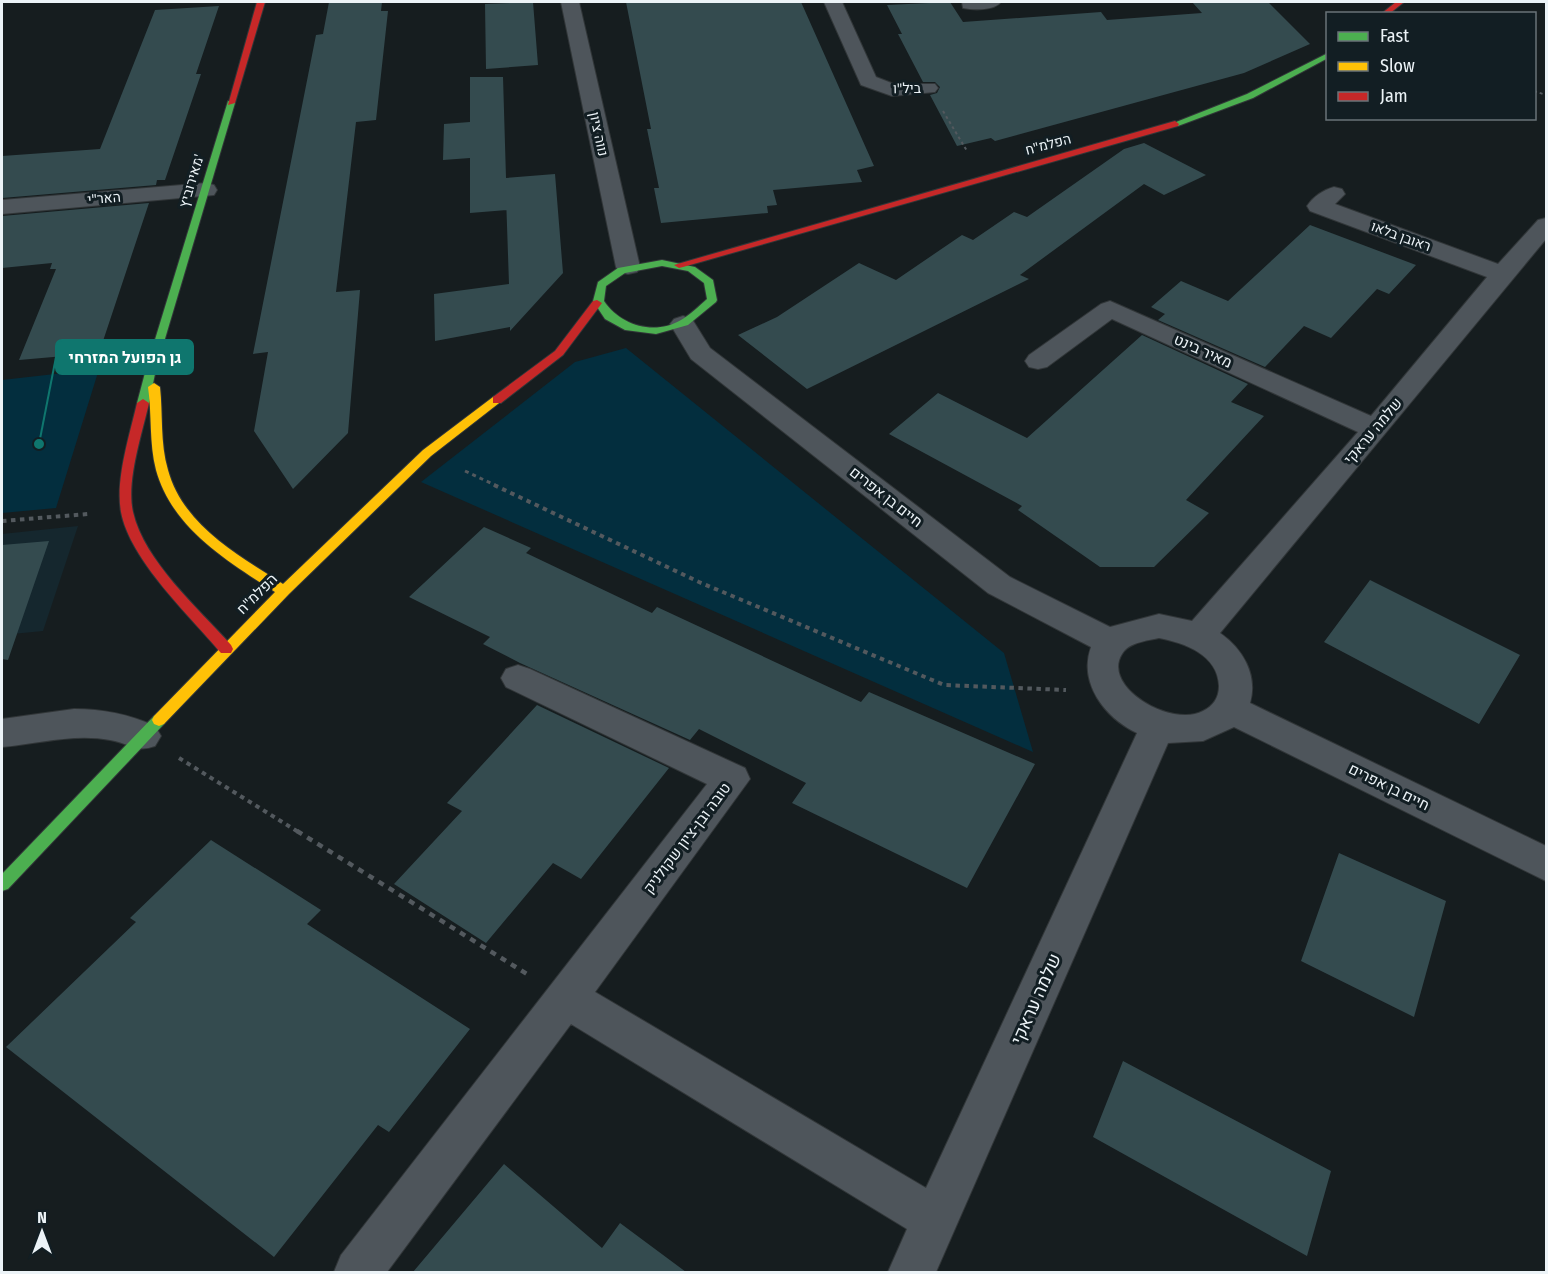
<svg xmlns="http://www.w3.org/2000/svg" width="1548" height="1274" viewBox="0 0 1548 1274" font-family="'Fira Sans Condensed',Heebo,sans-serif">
<rect width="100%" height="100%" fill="#161d1f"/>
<path fill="#15272e" d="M78,526L43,631L2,635V534Z"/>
<path fill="#032e3e" d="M626,348L1004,653L1033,752L421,482L575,362Z
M99,369L56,508L2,513V380Z"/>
<path fill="#344b4f" d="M329,2H382L381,11H388L376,120L356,122L336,292L360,290L348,433L293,489L254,431L268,352L253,354L316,35L323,34Z
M533,2L538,65L486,69L485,4Z
M626,2H801L874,166L857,170L862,182L773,190L777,205L767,206L768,213L661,223L654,188H659L647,129H651Z
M950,2L963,22L1101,12L1107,20L1202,13L1192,2H1268L1310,44L1244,73L995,141L991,138L957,146L930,95L937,93L940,87L935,82H923L898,34H902L887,5Z
M219,6L196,74H201L165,180H157L156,185L2,198V156L100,149L155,10Z
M470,77H503L506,178L555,174L563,273L510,331V327L435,341L434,294L509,284L506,196L507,210L470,213V158L443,160L444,124L470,122Z
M1144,143L1206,175L1164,195L1144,184L1020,275L1029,279L807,389L738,335L777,317L859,263L896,280L962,235L973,240L1014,212L1027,217L1124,149Z
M149,203L99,353L19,360L56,269H50L52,263L2,268V216Z
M1310,225L1416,265L1389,294L1377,289L1331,338L1304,326L1265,367L1158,320L1165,314L1151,307L1181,281L1228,301Z
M1142,335L1248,384L1231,402L1264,416L1186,500L1209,513L1154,567H1100L1018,510L1022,506L889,434L938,393L1027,438Z
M484,527L531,548L526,553L652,613L657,607L861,702L869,692L1035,764L967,888L792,803L806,783L699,729L690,740L520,663L483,644L490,637L409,597Z
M49,541L8,660L2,659V545Z
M1370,580L1520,655L1479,724L1324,642Z
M537,705L669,768L581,879L553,863L486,943L394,884L462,811L447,803Z
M211,840L321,910L307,924L470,1029L389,1132L378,1125L274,1257L6,1047L136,922L130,918Z
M1339,853L1446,901L1414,1017L1301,961Z
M1123,1061L1331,1171L1307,1256L1093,1137Z
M504,1164L602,1248L620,1223L686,1272H413Z"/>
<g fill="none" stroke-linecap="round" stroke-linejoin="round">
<g stroke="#313638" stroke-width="2">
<path id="street" d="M561,2H579L640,267L637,272L628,274L619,272L616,267Z
M824,2H842L876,77L894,84H935L938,88L935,92L892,96L861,85Z
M962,2H1001C994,11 973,10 963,8Z
M206,183L214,185L217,190L214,195L2,214V200Z
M1334,187L1342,189L1345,194L1335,204L1498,264L1538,220L1546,218V239L1220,633C1243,649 1258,675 1250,703L1546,846V881L1234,727L1203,741L1168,743L936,1272H888L907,1229L571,1024L387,1272H334L341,1255L707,784L506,687L501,678L506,669L518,665L530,669L745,768L750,779L595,992L926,1188L1137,733C1105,718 1078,683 1091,647L988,593L691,359L670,324L674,319L683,316L692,319L710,348L1010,577L1110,627L1159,614L1192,621L1358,432L1112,319L1047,367L1038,369L1029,367L1025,361L1029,355L1101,304L1110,301L1371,416L1487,277L1310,211L1307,206C1313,197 1323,190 1334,187ZM1159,638C1185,643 1218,655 1219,686C1219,698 1213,706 1203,711C1172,728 1101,687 1122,654C1129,642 1147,641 1159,638Z
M74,709C103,709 128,714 155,726L161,736L155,746C136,753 129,743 110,740C74,733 37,744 2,747V719Z"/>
</g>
<g stroke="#313638" stroke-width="2">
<path id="fast" d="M1328,53V58L1253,98L1178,126L1171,124L1247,94Z
M228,101L235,103L156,369L149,403L143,407L139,406L137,403L146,369Z
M662,260L695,267L713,280L717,300L716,302L688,325L656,334L625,330L605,319L593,301L598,282L618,268ZM662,266L688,271L704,283L707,299C699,306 690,315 681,320C654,336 620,325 604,301L606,286L625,273Z
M159,714L164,716L166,720L164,724L8,889L2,891V874L154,716Z"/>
</g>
<g stroke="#313638" stroke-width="2">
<path id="slow" d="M154,383L160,387C163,414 160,443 168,470C183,525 238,555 283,584L423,450L493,397L497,396L503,400L431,456L289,594L164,724L159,726L154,724L152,720L154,716L275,592C227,561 172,528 156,470C149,443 152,414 148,387Z"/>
</g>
<g stroke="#313638" stroke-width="2">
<path id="jam" d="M257,2H265L235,103L228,105Z
M1396,2H1404L1389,14H1381Z
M1175,121L1179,124L1178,126L683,267L679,268L674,265Z
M597,300L602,303L563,355L501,403H493V397L555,351L593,301Z
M143,399L149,403C142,434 126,481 133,512C144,561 199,609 231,645L233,649L231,653H221C190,616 130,560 121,512C115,480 130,434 137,403Z"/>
</g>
<path stroke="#53595e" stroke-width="2" stroke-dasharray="3 3" stroke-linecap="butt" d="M1534,91L1546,95
M943,111L967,151"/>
<path stroke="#53595e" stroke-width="3" stroke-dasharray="4 4" stroke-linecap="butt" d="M465,471L497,486"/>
<path stroke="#53595e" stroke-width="4" stroke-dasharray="4.5 4.5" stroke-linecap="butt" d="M494,485L699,582L944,685L1066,690
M2,521L88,514
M179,758L300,833"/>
<path stroke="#53595e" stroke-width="4.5" stroke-dasharray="6 6" stroke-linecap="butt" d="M297,831L527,974"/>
<use href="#street" fill="#4e555b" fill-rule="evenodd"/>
<use href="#fast" fill="#4caf50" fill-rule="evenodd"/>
<use href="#slow" fill="#ffc107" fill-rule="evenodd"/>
<use href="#jam" fill="#c62828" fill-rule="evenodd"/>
</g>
<g text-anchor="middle" stroke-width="6" stroke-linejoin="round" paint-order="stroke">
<g font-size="14" fill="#ecf3f7" stroke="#121e23">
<text transform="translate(907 88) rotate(-1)" y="5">ביל"ו</text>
<text transform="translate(599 134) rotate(78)" y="5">נווה ציון</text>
<text transform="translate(1048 144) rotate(-15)" y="5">הפלמ"ח</text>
<text transform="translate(191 181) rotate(-73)" y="5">מאירוביץ'</text>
<text transform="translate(104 198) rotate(-5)" y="5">האר"י</text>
<text transform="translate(1401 236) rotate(20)" y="5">ראובן בלאו</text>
</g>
<g font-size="15" fill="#ecf3f7" stroke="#121e23">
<text transform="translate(1203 351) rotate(24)" y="5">מאיר בינט</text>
<text transform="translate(1373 431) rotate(-50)" y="5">שלמה עראקי</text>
<text transform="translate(886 497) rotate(38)" y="5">חיים בן אפרים</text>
<text transform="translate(257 594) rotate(-45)" y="5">הפלמ"ח</text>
<text transform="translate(1389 787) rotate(26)" y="5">חיים בן אפרים</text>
<text transform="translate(687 838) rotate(-53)" y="5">טובה ובן-ציון שקולניק</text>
</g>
<g font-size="18" fill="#ecf3f7" stroke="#121e23">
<text transform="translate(1036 999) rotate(-66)" y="6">שלמה עראקי</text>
</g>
</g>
<path fill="none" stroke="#0f766e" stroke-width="2" d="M39 444L56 357"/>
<circle fill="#0f766e" stroke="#121e23" stroke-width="2" cx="39" cy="444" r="6"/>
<rect fill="#0f766e" stroke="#0f766e" stroke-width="2" x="56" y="340" width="137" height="34" rx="6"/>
<g font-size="16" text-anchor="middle" font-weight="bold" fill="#fff">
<text x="125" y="363">גן הפועל המזרחי</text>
</g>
<rect width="1548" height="1274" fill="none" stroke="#ecf3f7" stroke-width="6"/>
<rect x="1326" y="12" width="210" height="108" fill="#121e23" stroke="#697378" stroke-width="1.5"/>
<rect x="1338" y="32" width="30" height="9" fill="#4caf50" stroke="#697378" stroke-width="1.5"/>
<text x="1380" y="42" font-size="18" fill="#ecf3f7">Fast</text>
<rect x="1338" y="62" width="30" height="9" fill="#ffc107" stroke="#697378" stroke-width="1.5"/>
<text x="1380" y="72" font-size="18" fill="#ecf3f7">Slow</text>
<rect x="1338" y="92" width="30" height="9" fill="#c62828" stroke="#697378" stroke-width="1.5"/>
<text x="1380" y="102" font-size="18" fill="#ecf3f7">Jam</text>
<g transform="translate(42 1232)" stroke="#121e23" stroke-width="4.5" paint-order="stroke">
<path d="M0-4.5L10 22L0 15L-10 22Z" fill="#ecf3f7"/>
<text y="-9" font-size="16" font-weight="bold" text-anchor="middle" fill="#ecf3f7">N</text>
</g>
</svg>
